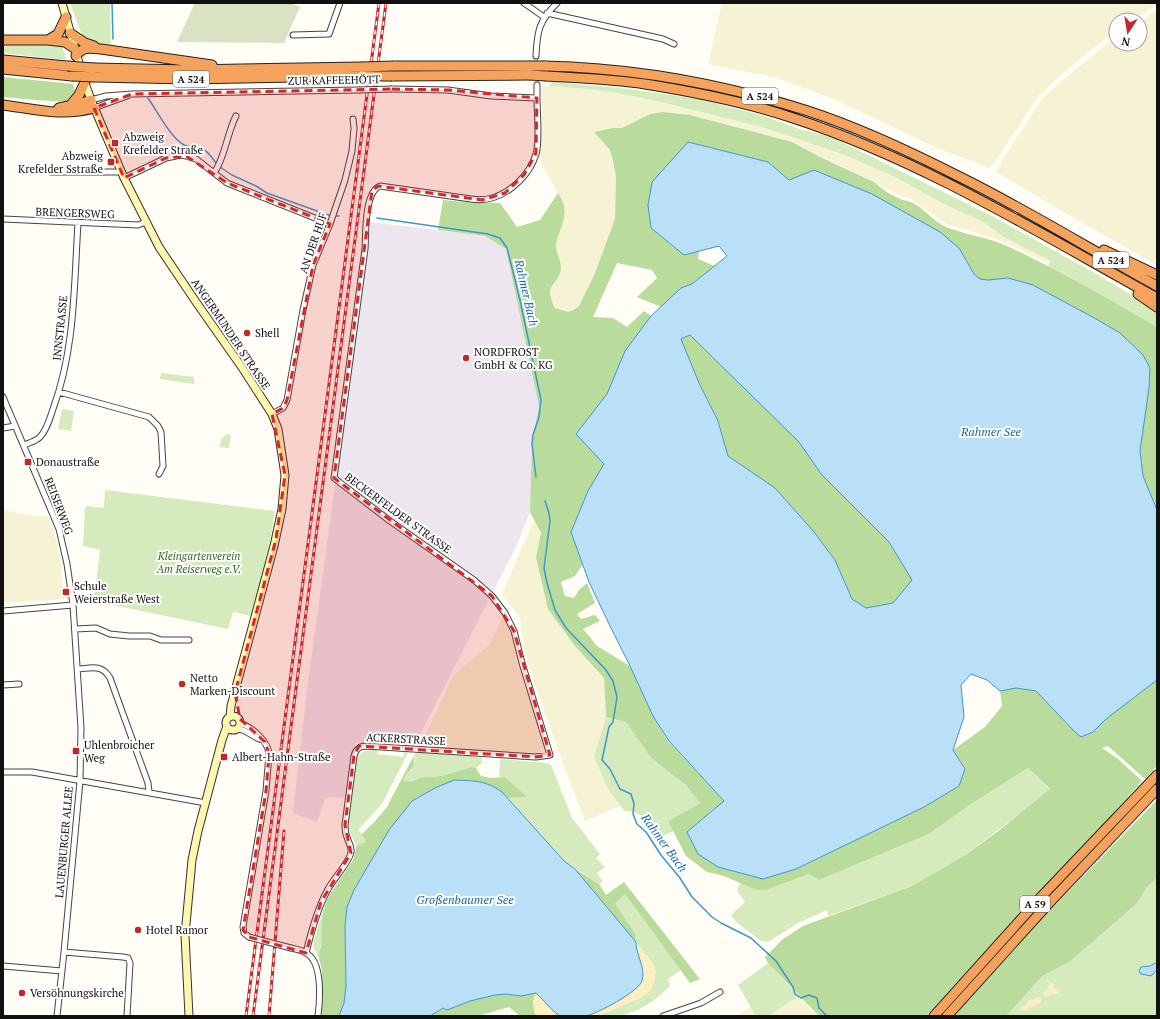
<svg xmlns="http://www.w3.org/2000/svg" width="1160" height="1019" viewBox="0 0 1160 1019" font-family="'PT Serif',serif">
<rect width="100%" height="100%" fill="#fffdf5"/>
<path fill="#eee6ef" d="M371,222L485,236L506,249L539,407L532,440L530,512L516,547L414,746L355,743L347,798L329,797L325,799L317,822L293,813L307,690Z"/>
<path fill="#f6f3d4" d="M722,3H1157V4L1133,20H1116V32L1100,43L1063,73L1039,95L997,159L989,168L939,149L834,99L773,77L708,64Z
M1157,10V265L1084,224L996,172L1001,162L1042,99L1065,78L1102,48L1116,38V44H1140V22Z
M549,86L588,89L623,94L665,103L758,126L798,139L847,156L895,177L944,204L983,222L1002,236L1051,261L1050,264L1006,243L984,235L946,224L911,199L903,197L848,169L820,157L792,142L690,115L663,112L650,114L622,128H613L594,132L610,150L613,161L616,177L615,219L595,273L579,306L574,310L568,312L555,308L550,297L551,286L558,276L561,267L556,248L559,230L564,218L558,193L539,159L540,152L542,124L541,87Z
M3,510L28,515L48,516L57,542L61,566L64,599L3,603Z
M534,520L541,533L536,557L575,646L604,678L606,717L594,757L608,789L620,806L585,821L559,753L535,684L524,649L520,618L502,594Z
M503,616L511,635L518,666L545,742L543,748L537,754L530,755L428,748L424,745L423,741L453,676L490,644Z
M799,996L819,1016H768Z
M751,1006L756,1016H736Z"/>
<path fill="#d5ebbd" d="M70,3H110L111,45L94,44L83,38Z
M3,43L62,44L66,60L3,53Z
M553,82L621,88L698,99L761,115L799,129L831,137L994,217L1098,275L1157,310V327L1048,266L1051,261L1002,236L983,222L944,204L895,177L847,156L798,139L758,126L665,103L623,94L588,89L549,86Z
M161,373L194,377V384L160,379Z
M62,409L74,411L71,431L58,429Z
M227,434L231,435L229,448L220,447L221,439Z
M105,490L275,511L269,547L251,616L233,612L228,629L94,601L100,550L83,546L85,508L87,506L103,508L104,507Z
M606,717L626,722L651,758L687,786L700,803L668,821L674,831L654,840L646,828V818L631,811H624L608,789L594,757Z
M372,749L378,750L377,754L403,757L404,752L408,753L382,804L358,830L365,837L367,842L356,846L347,825L356,759L361,753Z
M416,752L482,757V763L476,768L471,767C462,770 443,776 434,777C431,777 428,776 425,777C417,778 411,783 403,780L405,776L412,770L415,761L413,757Z
M500,759L547,763L551,765L572,818L600,854L596,858L605,867L597,873L603,881L599,884L564,861L522,815L508,798L526,797L505,777H499Z
M1028,768L1050,790L967,854L912,886L828,916L827,910L798,923L768,942L761,941L736,922L731,915L745,902L737,891L740,882L757,890H766L809,874L819,880L929,834L968,806Z
M1157,836V1016H985Z
M625,894L681,970L668,979L670,986C658,999 638,1012 620,1016C613,1017 604,1016 598,1016L642,997L653,964L636,942L635,933L615,904Z
M325,905C321,922 324,939 318,955L314,949L313,943Z
M768,963L799,996L768,1016H756L738,985Z"/>
<path fill="#b9dc9c" d="M3,77L73,84L76,95L67,102L36,100L3,97Z
M663,112L690,115L792,142L820,157L874,182C882,189 892,196 903,200C906,201 909,201 911,202C924,208 933,221 946,227C966,235 987,237 1007,246C1059,270 1108,299 1157,327V510L1143,476L1140,451L1149,388L1150,368L1143,355L1120,333L1098,320L1033,285L1008,278L988,280L980,279L974,274L959,248L789,180L768,162L688,142L684,255L699,251L698,259L715,266L692,284L681,288L661,307L637,297L657,278L652,270L617,263L593,317L613,318L627,327L644,311L651,316L625,351L607,394L576,434L605,464L588,491L571,532L583,564L575,576L561,582L565,596L574,598L579,590L587,583L595,603L577,614L581,619L595,615L600,621L583,629L597,646L630,666L653,716L668,741L724,801L687,832L796,869L924,807L959,786L965,768L953,750L985,727L1002,706L1000,691L1016,688L1036,691L1075,732L1082,737L1093,732L1106,719L1157,680V766L1145,779L1108,746L1102,748L1118,759L1142,781L1101,827L1038,893L926,1016H819L768,963L765,957L783,939L803,926L912,886L967,854L997,832L1050,789L1028,768L968,806L929,834L819,880L809,874L766,890H757L721,875L707,872L686,856L668,821L700,803L687,786L651,758L626,722L606,717L604,678L575,646L548,609L536,557L541,533L530,512L532,440L539,407L506,249L485,236L438,230L443,200L466,202L500,203L517,227L540,220L558,193C560,197 564,202 564,207C567,220 557,233 556,246C556,253 561,261 561,268C559,286 542,283 555,308L568,312L574,310L579,306L595,273L615,219L616,177L613,161L610,150L594,132L613,128H622L650,114Z
M690,334L799,442L822,475L890,542L912,580L893,603L866,608L852,599L835,560L814,532L775,488L728,456L718,421L699,383L681,339Z
M413,757C418,768 407,771 403,780C411,784 417,778 425,777C428,776 431,777 434,777C443,776 462,770 471,767L476,768L481,776L491,778L505,777L527,797L508,798L502,792L435,788L412,801L389,830L354,890L347,907L345,927L346,986L344,1003L339,1016H322V970L318,955L321,947L322,918L325,905L330,894L353,860L355,854L356,846L366,842L362,834L376,820L387,807Z
M1157,800V877L1147,887L1136,904L1069,962L1042,976L1006,1016H953L1054,906Z
M575,869L599,884L606,895L624,882L700,979L690,983L625,894L615,904L635,933L636,942Z
M536,993L533,1002L535,1014L537,1016H520L509,1007L478,1016H430L444,1008L447,1010L470,1001L495,995L506,994L521,996Z"/>
<path fill="#fbeec1" d="M636,942L653,964L656,971L655,980L651,990L642,997L598,1016H586L617,1002L643,970L636,949Z
M1051,982L1054,984V988L1059,990V992L1057,994H1051L1046,997L1043,995V992L1048,990L1049,984Z
M536,993L554,1011L561,1016H537L535,1014L533,1002Z
M1038,997L1042,998L1041,1002L1024,1011L1021,1010V1007L1025,1006L1029,1000H1033Z"/>
<path fill="#d9e3c4" d="M195,3H291L300,7L284,43L177,42Z"/>
<path fill="#b9e0f7" stroke="#3f96cf" fill-rule="evenodd" d="M688,142L768,162L789,180L814,170L872,194L940,232L959,248L974,274L980,279L988,280L1008,278L1033,285L1098,320L1120,333L1143,355L1150,368L1149,388L1140,451L1143,476L1157,510V680L1106,719L1093,732L1081,737L1075,732L1036,691L1016,688L1000,691L987,680L971,674L961,685L964,717L953,750L965,769L959,786L924,807L796,869L763,879L718,867L698,854L687,832L724,801L669,741L653,716L630,666L609,624L589,582L571,532L588,491L604,464L576,434L607,394L625,351L651,316L681,288L692,284L727,256L719,246L684,255L651,228L648,205L652,182ZM690,335L799,442L822,475L889,542L912,580L893,603L866,608L852,599L835,560L814,532L775,488L728,456L718,421L699,383L681,339Z
M454,780C474,781 485,780 502,792L564,861L575,869L636,942C636,955 646,968 642,981C638,992 597,1014 585,1016C580,1017 566,1017 561,1016C555,1015 542,998 536,993L521,996L506,994L495,995L470,1001L447,1010L443,1008L430,1016H339L344,1003L346,986L345,927L347,907L354,890L389,830L412,801L435,788Z
M1157,962V970L1151,976L1141,974L1139,971L1141,967L1150,966Z"/>
<g fill="none" stroke-linecap="round" stroke-linejoin="round">
<path stroke="#3f96cf" stroke-width="1.5" d="M112,3L113,39
M148,98C157,111 171,138 184,145C190,148 197,146 202,149C209,151 213,160 217,164
M220,167L232,175L256,186L267,193L331,216
M335,216H339
M377,218L488,234L500,238L507,248L520,300L541,400L539,417L533,435L532,444L536,477
M545,501L549,513L550,521L544,568L547,583L555,610L566,628L606,670L613,681L617,697L613,722L609,727L602,760L610,769L620,789L631,794L634,804L633,814L637,824L646,832L661,855L680,878L692,897L712,917L721,923L751,938L776,961L793,987L795,994L801,998L809,995L817,998L819,1008L827,1016"/>
<path stroke="#dbdad3" stroke-width="5" stroke-dasharray="5 2.5" stroke-linecap="butt" d="M536,56L537,85"/>
<g stroke="#444" stroke-width="7">
<path id="street" d="M524,3L544,17
M547,13L663,39L674,44
M293,35L329,34L340,3
M536,56C537,31 539,21 557,3
M392,89L448,90L491,96L537,98V85
M91,100L106,96L132,94L359,90
M94,108L127,96
M51,172H122
M214,173C225,158 227,133 236,116
M124,178L166,158L181,155L186,156L196,159L227,183L330,224
M3,219L138,225L146,222
M59,392L149,417L158,426L161,432L163,466L159,474
M3,397L59,529L67,564L73,605L81,728L80,781L64,952L57,1016
M272,414L283,408L287,400L303,310L313,265L330,224L345,180L352,151L354,128L353,119
M3,428L15,426
M24,445C29,443 36,441 40,437C47,430 50,418 53,409C75,350 74,286 78,223
M3,611L73,605
M75,629L96,628L110,634L129,636H150L161,640H189
M78,669C92,668 102,664 110,678L148,783L149,792
M3,685L19,684
M240,723C252,727 268,741 269,754L266,791L243,927L244,933L249,937
M236,729L243,730L259,739
M3,772H32L206,803
M291,948C296,949 302,950 306,953C323,962 320,1000 318,1016
M64,952L123,957L128,958L130,963L127,1016
M306,953C311,932 317,910 327,891C332,880 350,862 351,852C352,846 348,842 347,837C345,833 345,829 345,825L354,756C356,749 359,746 366,746L536,757L550,755L522,663L514,631L505,613L492,596L474,580L390,521L334,478L365,249C366,235 364,192 380,186L471,199C478,200 485,200 492,198C512,192 530,174 536,154C540,142 537,112 537,98
M3,966L62,971
M663,1016L701,1003L720,992"/>
</g>
<g stroke="#333" stroke-width="9">
<path id="secondary" d="M62,3L81,70
M84,80L91,100L124,178L159,247L196,302L243,369L272,414L278,429L285,475L282,509L274,546L231,706L230,717
M226 723a7 7 0 1 1 14 0a7 7 0 1 1-14 0Z
M189,1016L185,935L192,860L198,831L222,740L227,726"/>
</g>
<g stroke="#222" stroke-width="11">
<path id="highway" d="M70,33L85,43L94,46
M3,40H48L58,34L66,17
M48,40L65,42L74,48
M76,56C82,46 91,48 101,49L212,65
M3,60L67,66
M394,66H529
M545,66C635,68 723,84 808,111C860,128 911,152 960,177C1027,210 1091,250 1157,286
M94,68L188,70L361,67
M3,69L72,76
M392,76L529,75
M546,76C579,78 612,79 645,84C695,92 746,102 793,118C922,160 1039,233 1157,298
M95,77L189,79L361,76
M3,105C35,109 62,117 94,108
M69,107L79,95L85,82
M59,108L79,104L91,100
M1104,250L1157,275
M1138,294L1157,307
M934,1016L1042,896L1157,775
M947,1016L1050,902L1157,789"/>
</g>
<use href="#street" stroke="#fff" stroke-width="5"/>
<use href="#secondary" stroke="#fff6b0" stroke-width="7"/>
<use href="#highway" stroke="#f5a25d" stroke-width="9"/>
<g stroke="#c4262e" stroke-width="3">
<path id="rail" d="M246,1016L379,3
M253,1016L386,3
M269,1016L284,831"/>
</g>
<use href="#rail" stroke="#fff" stroke-width="1.5" stroke-dasharray="4.5" stroke-linecap="butt"/>
<g stroke="#444" stroke-width="7" stroke-linecap="butt">
<path id="street-bridge" d="M359,90L392,89
M249,937L291,948"/>
</g>
<g stroke="#222" stroke-width="11" stroke-linecap="butt">
<path id="highway-bridge" d="M67,66L94,68
M529,66H545
M361,67L394,66
M529,75L546,76
M72,76L95,77
M361,76H392"/>
</g>
<use href="#street-bridge" stroke="#fff" stroke-width="5"/>
<use href="#highway-bridge" stroke="#f5a25d" stroke-width="9"/>
</g>
<path fill="#d62828" fill-opacity="0.2" stroke="#d62828" stroke-width="3" stroke-dasharray="8 5" stroke-linejoin="round" d="M392,89L448,90L537,98L536,153L524,175L505,193L482,200L378,186L372,191L334,478L492,596L514,631L550,755L536,757L359,746L354,756L345,825L351,853L321,902L306,953L249,937L243,930L266,791L269,754L265,742L240,719L235,693L276,539L285,475L272,414L283,408L287,400L313,265L330,224L227,183L186,156L166,158L124,178L94,108L132,94Z"/>
<g fill="#c4262e" stroke="#fff" stroke-width="1.5">
<rect x="111" y="139" width="8" height="8" rx="2"/>
<rect x="107" y="158" width="8" height="8" rx="2"/>
<circle cx="247" cy="333" r="4"/>
<circle cx="466" cy="358" r="4"/>
<rect x="24" y="458" width="8" height="8" rx="2"/>
<rect x="62" y="588" width="8" height="8" rx="2"/>
<circle cx="182" cy="684" r="4"/>
<rect x="72" y="747" width="8" height="8" rx="2"/>
<rect x="220" y="753" width="8" height="8" rx="2"/>
<circle cx="138" cy="930" r="4"/>
<circle cx="22" cy="993" r="4"/>
</g>
<g text-anchor="middle" stroke-width="4" stroke-linejoin="round" paint-order="stroke">
<g fill="#fff" stroke="#585858" stroke-width="1">
<rect x="173" y="71" width="36" height="16" rx="3"/>
<rect x="742" y="88" width="36" height="16" rx="3"/>
<rect x="1093" y="252" width="36" height="16" rx="3"/>
<rect x="1020" y="896" width="30" height="16" rx="3"/>
</g>
<g font-size="10" font-weight="bold" fill="#111">
<text x="191" y="83">A 524</text>
<text x="760" y="100">A 524</text>
<text x="1111" y="264">A 524</text>
<text x="1035" y="908">A 59</text>
</g>
<g font-size="11" fill="#111" stroke="#fff">
<text transform="translate(334 80) rotate(-1)" y="4">ZUR KAFFEEHÖTT</text>
<text transform="translate(75 213) rotate(2)" y="4">BRENGERSWEG</text>
<text transform="translate(313 243) rotate(-71)" y="4">AN DER HUF</text>
<text transform="translate(60 328) rotate(-84)" y="4">INNSTRASSE</text>
<text transform="translate(231 334) rotate(56)" y="4">ANGERMUNDER STRASSE</text>
<text transform="translate(59 506) rotate(69)" y="4">REISERWEG</text>
<text transform="translate(398 513) rotate(36)" y="4">BECKERFELDER STRASSE</text>
<text transform="translate(406 739) rotate(3)" y="4">ACKERSTRASSE</text>
<text transform="translate(64 842) rotate(-85)" y="4">LAUENBURGER ALLEE</text>
</g>
<g font-size="11" fill="#111" stroke="#fff" text-anchor="start">
<text x="123" y="141">Abzweig<tspan x="123" dy="13">Krefelder Straße</tspan></text>
<text x="103" y="160" text-anchor="end">Abzweig<tspan x="103" dy="13">Krefelder Sstraße</tspan></text>
<text x="255" y="337">Shell</text>
<text x="474" y="356">NORDFROST<tspan x="474" dy="13">GmbH &amp; Co. KG</tspan></text>
<text x="36" y="466">Donaustraße</text>
<text x="74" y="590">Schule<tspan x="74" dy="13">Weierstraße West</tspan></text>
<text x="190" y="682">Netto<tspan x="190" dy="13">Marken-Discount</tspan></text>
<text x="84" y="749">Uhlenbroicher<tspan x="84" dy="13">Weg</tspan></text>
<text x="232" y="761">Albert-Hahn-Straße</text>
<text x="146" y="934">Hotel Ramor</text>
<text x="30" y="997">Versöhnungskirche</text>
</g>
<g font-size="11" font-style="italic" fill="#2f6b1f" stroke="#fff">
<text x="199" y="560">Kleingartenverein<tspan x="199" dy="13">Am Reiserweg e.V.</tspan></text>
</g>
<g font-size="12" font-style="italic" fill="#1768a6" stroke="#fff">
<text transform="translate(526 293) rotate(77)" y="4">Rahmer Bach</text>
<text x="991" y="436">Rahmer See</text>
<text transform="translate(664 843) rotate(54)" y="4">Rahmer Bach</text>
<text x="465" y="904">Großenbaumer See</text>
</g>
</g>
<rect width="1160" height="1019" fill="none" stroke="#111111" stroke-width="8"/>
<g transform="translate(1128 32) rotate(192)"><circle r="19" fill="#ffffff" stroke="#a0a0a0"/>
<path d="M0-3L7 15L0 10L-7 15Z" fill="#c4262e"/>
<text y="-6" font-size="11" font-weight="bold" text-anchor="middle" fill="#111111">N</text>
</g>
</svg>
